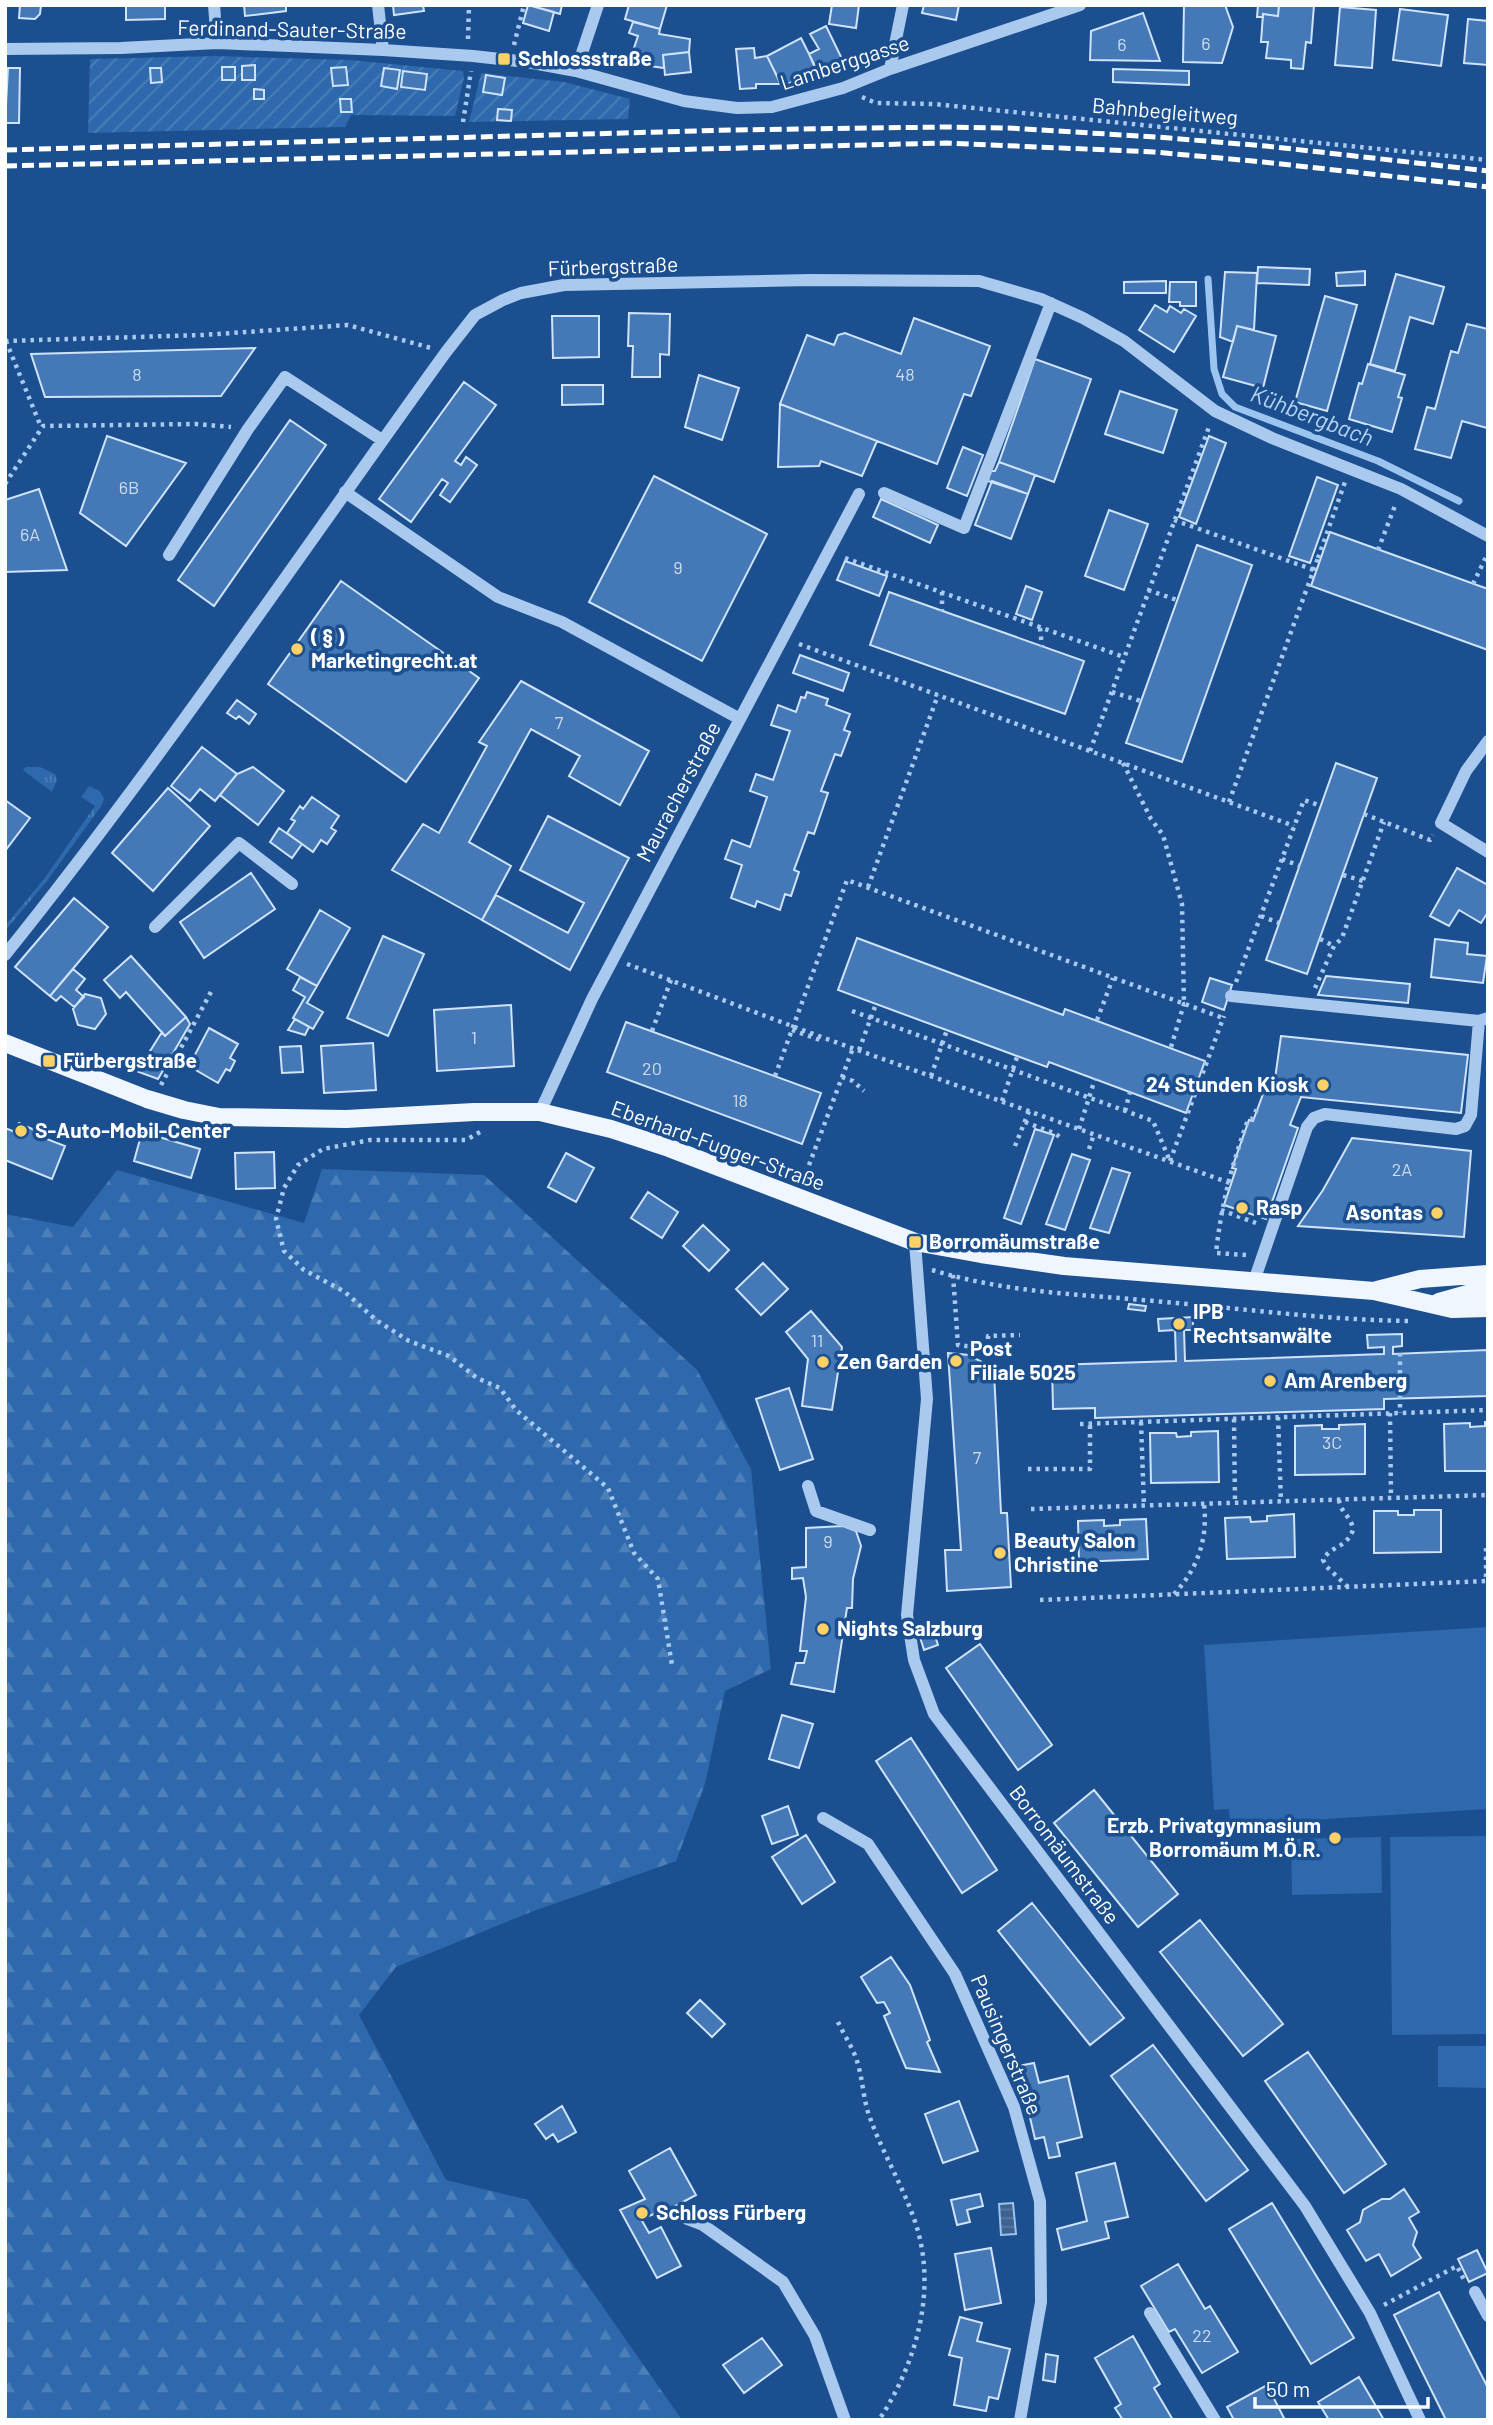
<svg xmlns="http://www.w3.org/2000/svg" width="1493" height="2425" viewBox="0 0 1493 2425" font-family="Barlow,sans-serif">
<defs>
<pattern id="grass-tufts" width="24" height="20" patternUnits="userSpaceOnUse" patternTransform="scale(1.75)"><rect width="24" height="20" fill="#2e69ad"/><path d="M3 7l-1-3M5 7V3M7 7l1-3M15 17l-1-3M17 17v-4M19 17l1-3" fill="none" stroke="#4d80b9"/></pattern>
<pattern id="forest-firs" width="22" height="20" patternUnits="userSpaceOnUse" patternTransform="scale(1.75)"><rect width="22" height="20" fill="#2e69ad"/><path d="M5 1l3.5 6h-7zM16 11l3.5 6h-7z" fill="#4d80b9"/></pattern>
<pattern id="garden-furrows" width="10" height="10" patternUnits="userSpaceOnUse" patternTransform="scale(1.75)"><rect width="10" height="10" fill="#2e69ad"/><path d="M-1 1l2-2M0 10L10 0M9 11l2-2" fill="none" stroke="#4d80b9"/></pattern>
<pattern id="water-rules" width="6" height="5" patternUnits="userSpaceOnUse" patternTransform="scale(1.75)"><rect width="6" height="5" fill="#3c6290"/><path d="M0 2.5h6" fill="none" stroke="#597aa1"/></pattern>
</defs>
<rect width="100%" height="100%" fill="#1b4f8f"/>
<path fill="url(#grass-tufts)" d="M26,767H40L55,774L57,780L52,792L23,770Z
M89,786L100,791L104,799L102,805L47,881L5,931V926L44,879L95,806L81,797Z"/>
<path fill="url(#forest-firs)" d="M322,1169L484,1175L697,1370L751,1469L771,1669L725,1691L705,1784L676,1861L531,1912L396,1967L359,2015L446,2180L528,2200L682,2420H5V1214L73,1227L117,1170L304,1223Z"/>
<path fill="url(#garden-furrows)" d="M216,56L350,60L463,71L464,78L455,116L351,115L345,127L88,133L90,59Z
M481,73L564,82L630,99L628,119L469,122Z"/>
<path fill="#2e69ad" d="M1488,1627V1809L1230,1825L1229,1809L1214,1810L1204,1645Z
M1488,1836V2034L1392,2035L1390,1837Z
M1381,1837L1382,1893L1292,1895L1291,1839Z
M1438,2046H1488V2088L1438,2087Z"/>
<path fill="url(#water-rules)" stroke="#9cc4f0" stroke-width="2" d="M1013,2203L1016,2234L1001,2235L999,2204Z"/>
<g fill="none" stroke-linecap="round" stroke-linejoin="round">
<path stroke="#9cc4f0" stroke-width="7" d="M1208,279L1214,369L1222,394L1235,407L1378,461L1459,501"/>
</g>
<path fill="#4478b7" stroke="#cfe3fa" stroke-width="2" d="M20,5H41L40,14L35,19L19,18Z
M126,5H165V19L126,20Z
M244,5H286V11L245,16Z
M393,5H423L424,11L394,15Z
M528,5H562L560,14Z
M528,5L554,12L549,31L523,23Z
M629,5H667L660,29L625,19Z
M832,5H859L856,28L829,24Z
M924,5H959L956,20L922,13Z
M1184,5H1225L1233,27L1222,63L1183,62Z
M1258,5H1279L1278,16L1263,14V17H1257Z
M1279,5H1314L1311,43L1306,42L1303,69L1291,68V60L1266,58L1268,42H1261L1263,14L1278,16Z
M1340,7L1376,10L1372,68L1335,65Z
M1400,9L1448,15L1441,66L1393,60Z
M1143,13L1160,61L1090,60L1091,31Z
M1468,19L1488,21V65L1464,63Z
M633,22L660,29L659,34L690,39L689,52L663,55L664,68L642,65L644,53L633,51L638,36L629,33Z
M826,26L844,63L819,77L809,54L819,49L810,34Z
M801,38L817,70L782,87L767,56Z
M754,48L755,58L767,56L781,84H756V88L740,89L736,49Z
M689,52L691,72L665,75L663,55Z
M255,65V80H242V66Z
M222,67H235V80H222Z
M346,67L348,85L333,86L331,68Z
M8,68H20L19,123H5Z
M150,68H161L162,82L151,83Z
M384,68L400,70L397,89L381,86Z
M1113,69L1189,71V85L1113,82Z
M403,71L427,74L425,90L401,87Z
M486,75L505,78L502,95L483,92Z
M254,89L264,90V99H254Z
M340,99H351L352,112H341Z
M498,109L512,110L511,121L497,120Z
M1258,267L1310,269L1309,285L1257,283Z
M1365,271V285L1337,286L1336,273Z
M1225,272L1257,273L1254,330L1237,326L1233,342L1220,337Z
M1396,274L1444,287L1433,324L1410,317L1395,371L1370,364Z
M1166,281V293H1124V282Z
M1170,282H1196V306H1180V302H1169Z
M1325,296L1357,305L1327,411L1295,402Z
M1155,305L1167,312L1170,306L1181,313L1184,309L1196,316L1174,352L1139,330Z
M629,313L670,314L669,355L660,354V377H632L633,346H628Z
M552,316H599V357L553,358Z
M914,318L990,346L971,396L964,394L937,464L780,404L807,335L834,345L838,335L845,333L901,354Z
M1467,324L1488,329V424L1487,428L1462,421L1451,458L1415,449L1427,407L1435,409L1451,351L1458,353Z
M1237,326L1276,336L1263,388L1223,377Z
M255,348L221,396L45,397L31,354Z
M1035,359L1091,379L1054,482L999,462Z
M1368,364L1405,375L1398,397L1402,398L1392,432L1349,419L1359,383L1362,384Z
M699,375L739,388L722,440L685,427Z
M464,382L496,405L455,461L461,465L466,457L477,465L450,502L440,495L448,483L442,479L411,522L379,499Z
M562,385H603V404L562,405Z
M1120,391L1177,410L1163,453L1105,434Z
M780,404L877,441L862,476L821,461L819,466L778,467Z
M290,420L326,445L214,606L178,580Z
M107,436L186,463L126,546L80,513Z
M1209,436L1226,443L1196,524L1179,517Z
M963,447L983,455L967,496L947,488Z
M999,462L1035,475L1028,494L988,481L990,471H995Z
M654,476L767,534L702,661L589,602Z
M1317,477L1338,485L1310,563L1289,556Z
M992,481L1028,494L1011,539L975,525Z
M39,489L67,570L5,572V500Z
M881,499L938,525L930,543L873,517Z
M1109,510L1148,524L1124,590L1085,576Z
M1330,532L1488,589V650L1311,586Z
M1197,545L1252,565L1182,762L1126,743Z
M845,561L887,576L879,596L837,580Z
M341,581L479,678L406,782L268,684Z
M1026,586L1042,592L1032,620L1016,614Z
M889,592L1084,661L1065,714L870,645Z
M800,655L849,673L843,691L793,673Z
M521,681L649,751L620,805L569,776L580,756L531,729L469,842L511,866L482,920L392,870L423,824L439,833L487,746L479,742Z
M807,692L828,699L826,705L850,714L844,730L850,732L841,756L835,754L821,791L828,793L814,834L808,832L794,870L799,872L791,896L785,894L780,910L757,901L755,907L731,898L742,865L725,859L732,840L750,847L767,797L750,791L756,774L773,780L790,731L771,725L778,705L796,712L801,697L805,698Z
M237,700L256,714L249,724L239,716L236,719L227,713Z
M202,747L237,774L215,801L200,789L190,801L171,786Z
M1336,763L1377,778L1307,974L1266,960Z
M253,767L284,791L258,825L220,795L237,774Z
M168,788L210,826L153,891L112,853Z
M312,797L339,816L331,828L336,831L327,844L321,840L313,852L287,833L295,821L291,819L300,806L303,809Z
M5,800L30,818L5,851Z
M548,816L629,858L570,970L482,920L496,895L568,933L584,903L520,870Z
M279,828L302,844L292,858L270,842Z
M1457,868L1488,885V912L1481,923L1459,910L1449,926L1430,916Z
M251,873L275,909L204,958L180,922Z
M74,898L108,927L50,996L15,967Z
M320,910L350,928L317,986L287,969Z
M383,936L424,954L388,1036L347,1018Z
M857,938L1063,1015L1065,1009L1205,1061L1186,1113L1049,1062L1047,1067L838,990Z
M1435,939L1468,943L1467,954L1487,956L1483,983L1431,977Z
M131,956L186,1017L165,1036L126,992L120,998L104,980Z
M73,969L85,979L76,990L84,997L74,1007L61,996L56,1001L50,996Z
M1326,976L1410,984L1408,1003L1318,995Z
M300,977L317,986L307,1003L323,1012L313,1029L293,1018L305,997L293,990Z
M1210,978L1232,985L1224,1010L1202,1002Z
M85,994L101,998L106,1014L95,1029L78,1025L73,1009Z
M511,1005L514,1066L437,1071L434,1010Z
M186,1017L190,1024L158,1079L128,1068L135,1055L145,1059L162,1032L165,1036Z
M295,1019L309,1027L305,1035L288,1030Z
M626,1022L821,1093L802,1144L607,1072Z
M209,1028L238,1044L230,1058L235,1061L230,1071L226,1069L218,1083L189,1066Z
M1281,1036L1468,1055L1461,1113L1301,1097L1290,1125L1298,1128L1266,1219L1224,1205L1236,1169L1232,1168L1249,1120L1253,1121L1266,1086H1274Z
M373,1043L376,1090L324,1093L321,1046Z
M301,1046L303,1072L282,1073L280,1047Z
M19,1123L41,1133L39,1136L65,1146L52,1179L5,1160V1128L15,1132Z
M1035,1129L1054,1135L1021,1224L1004,1218Z
M142,1132L200,1149L191,1178L134,1161Z
M1352,1138L1471,1151L1464,1237L1298,1226L1323,1190Z
M274,1152L275,1188L236,1189L235,1153Z
M566,1153L594,1168L576,1202L548,1187Z
M1072,1154L1090,1160L1065,1230L1046,1224Z
M1112,1168L1130,1173L1109,1233L1090,1228Z
M648,1192L678,1212L662,1238L631,1218Z
M703,1225L729,1250L709,1271L683,1246Z
M763,1263L788,1289L761,1315L736,1289Z
M1129,1304L1146,1306L1145,1311L1128,1309Z
M811,1311L842,1347L832,1410L802,1406L808,1359L786,1332Z
M1193,1317V1330H1184L1185,1361L1384,1354V1347L1368,1348L1367,1335L1402,1334V1346L1393,1347V1354L1488,1350V1396L1384,1399V1409L1095,1418V1408L1053,1409L1052,1365L1176,1361L1175,1330L1159,1331L1158,1319Z
M948,1353L969,1355L982,1362L989,1372H994L1001,1513H1007L1011,1587L947,1591L945,1550H961Z
M789,1388L813,1459L780,1470L756,1399Z
M1485,1422H1488V1471H1445L1444,1424L1470,1423V1427L1485,1426Z
M1365,1424V1474L1295,1475V1426L1322,1425V1429H1339V1425Z
M1218,1431L1219,1482L1151,1483L1150,1433H1176L1177,1437L1191,1436V1432Z
M1414,1510H1441V1552L1374,1553V1511H1398V1515H1414Z
M1294,1514L1295,1557L1227,1559L1225,1518L1250,1517L1251,1522L1267,1521V1516Z
M1146,1519L1148,1559L1079,1562L1078,1521L1104,1520V1526L1120,1525V1520Z
M843,1526L856,1531L861,1546L853,1579L852,1608H847L834,1692L791,1684L796,1663H804L807,1651H800L806,1597L803,1578L792,1579V1568L806,1567V1528Z
M933,1630L938,1645L924,1650L919,1634Z
M980,1644L1052,1745L1018,1770L946,1668Z
M782,1715L813,1724L799,1768L769,1759Z
M911,1738L997,1870L962,1893L876,1761Z
M1094,1790L1178,1894L1138,1927L1054,1823Z
M788,1806L798,1835L772,1844L762,1816Z
M806,1835L835,1882L802,1904L772,1857Z
M1032,1903L1124,2018L1090,2045L998,1931Z
M1200,1920L1283,2024L1243,2056L1160,1952Z
M891,1957L910,1985L930,2040L927,2042L940,2072L906,2068L884,2016L890,2013L884,2002L877,2003L861,1977Z
M700,2000L725,2024L712,2037L687,2013Z
M1153,2045L1248,2170L1206,2201L1111,2076Z
M1308,2052L1386,2164L1344,2193L1265,2081Z
M1034,2063L1039,2083L1068,2076L1082,2137L1057,2143L1060,2156L1049,2158L1044,2137L1035,2139L1018,2066Z
M959,2101L978,2151L943,2163L925,2114Z
M562,2106L576,2132L558,2142L553,2134L546,2139L535,2124Z
M670,2148L696,2195L655,2217L654,2214L641,2219L649,2233L661,2227L681,2266L657,2278L620,2210L645,2199L629,2171Z
M1115,2163L1128,2217L1105,2222L1109,2238L1062,2250L1057,2229L1087,2221L1076,2173Z
M1404,2189L1419,2212L1409,2218L1417,2232L1413,2245L1421,2258L1391,2276L1379,2254L1366,2261L1347,2230L1360,2222L1363,2210L1382,2199H1390Z
M980,2194L983,2206L967,2210L970,2222L957,2225L951,2200Z
M1272,2203L1354,2338L1311,2364L1229,2229Z
M991,2248L1001,2303L965,2310L955,2254Z
M1477,2250L1488,2273L1469,2282L1458,2259Z
M1178,2264L1205,2309L1210,2306L1238,2352L1202,2373L1175,2329L1169,2332L1141,2286Z
M1439,2292L1488,2388V2420H1446L1394,2315Z
M960,2317L982,2323L977,2341L1010,2349L998,2399L989,2397L986,2411L954,2405L962,2358L949,2355Z
M1133,2336L1160,2384L1154,2388L1173,2420H1123L1115,2408L1121,2404L1095,2358Z
M762,2338L782,2365L744,2393L723,2365Z
M1046,2354L1058,2356L1055,2382L1043,2380Z
M1359,2377L1384,2420H1329L1318,2402Z
M1267,2385L1285,2420H1234L1227,2407Z"/>
<g fill="none" stroke-linecap="round" stroke-linejoin="round">
<path stroke="#a9c9ee" stroke-width="4.5" stroke-dasharray="3.5 5" stroke-linecap="butt" d="M468,39L469,5
M514,45L524,5
M862,97L876,103L934,104L1488,160
M463,122L471,71
M5,341L203,335L348,325L431,348
M6,341L41,427
M5,484L43,426L196,424L231,427
M1174,520L1314,570
M1378,550L1396,503
M845,558L1124,657
M1318,558L1345,482
M1473,584L1488,553
M1148,590L1177,600
M942,592V611
M1040,628L1042,647
M799,644L1294,826
M1112,692L1141,701
M1090,751L1209,427
M1123,763L1151,819L1163,835L1182,904L1184,1004
M1229,802L1318,558L1321,559
M1364,814L1430,840L1433,835
M1282,859L1300,866
M1343,875L1363,881
M868,887L938,695
M1261,916L1279,923
M1320,939L1334,946
M627,964L824,1038L1230,1183
M1236,982L1304,800L1321,806
M1315,988L1334,946L1342,938L1384,822
M852,1011L1153,1121L1170,1161
M1097,1020L1113,978
M792,1030L820,1040L823,1038
M652,1031L671,980
M1171,1047L1184,1004H1186
M859,1050L876,1004
M775,1076L847,880L1223,1018
M931,1076L947,1030
M842,1077L853,1081L864,1091
M161,1085L212,990
M1002,1101L1017,1057
M1125,1111L1130,1092
M1025,1122L1056,1134L1063,1140
M1079,1129L1095,1079
M480,1132L466,1140H370L323,1149L298,1165L284,1188L276,1219L284,1251L304,1270L345,1292L376,1320L409,1341L449,1356L477,1378L500,1388L516,1410L608,1488L634,1553L658,1579L672,1665
M1015,1146L1029,1111
M1089,1149L1094,1134
M1170,1161L1224,1016
M803,1181L853,1048
M1221,1210L1256,1223
M1246,1255L1216,1253C1221,1206 1232,1164 1248,1120L1252,1119L1259,1105
M932,1270C1011,1294 1084,1294 1165,1302C1246,1309 1328,1320 1410,1321
M953,1275L958,1345L988,1349V1336L1020,1335
M1400,1353V1413
M1390,1413L1391,1498
M1278,1417L1281,1502
M1234,1419L1235,1503
M1141,1422L1144,1506
M1080,1424L1488,1410
M1028,1469H1090V1423
M1339,1500C1340,1512 1352,1517 1353,1530C1346,1549 1331,1545 1323,1560L1327,1567L1349,1588
M1031,1509L1488,1495
M1174,1594C1198,1569 1208,1538 1204,1504
M1040,1600L1486,1581V1546L1488,1545
M838,2022C844,2035 853,2048 857,2061C863,2079 863,2100 870,2118C882,2151 901,2183 913,2216C939,2284 918,2361 879,2420
M1384,2305L1457,2266L1465,2282"/>
<path stroke="#a9c9ee" stroke-width="12" d="M214,5L217,43
M378,5L383,50
M5,49L121,48L217,43L383,50L473,56L527,62L576,71L684,101L737,108L772,107L843,88L890,69L1080,5
M890,69L903,5
M576,71L598,5
M345,492L498,597L562,622L740,719
M884,493L964,528L1051,303
M169,555L248,429L285,377L382,440
M1488,741L1466,771L1441,823L1488,852
M155,927L239,843L292,884
M5,955C161,761 300,554 446,352L475,315L503,300L521,293L564,285L811,280L979,281L1041,299L1083,318L1124,341L1215,411L1272,438L1401,489L1488,536
M1231,996L1479,1021L1488,1018
M540,1112L592,999L859,494
M915,1242L927,1399L907,1615L914,1660L934,1714L1305,2206L1370,2313L1420,2420
M1254,1281L1307,1127L1314,1118L1325,1114L1456,1129L1465,1126L1471,1115L1479,1021
M808,1486L816,1511L870,1530
M823,1818L868,1844L955,1974L1014,2107L1040,2201L1041,2302L1020,2420
M687,2219L703,2225L783,2282L815,2336L845,2420
M1475,2292L1488,2316
M1150,2313L1215,2420"/>
<path stroke="#f0f6ff" stroke-width="18" d="M5,1043L147,1099L184,1110L219,1117L346,1119L474,1112H540L611,1129L669,1148L915,1242L981,1254L1064,1266L1374,1291L1452,1309L1488,1308
M1377,1290L1420,1279L1488,1274
M1439,1302L1471,1293L1488,1292"/>
<path stroke="#fff" stroke-width="5" stroke-dasharray="12 5" stroke-linecap="butt" d="M5,150L732,130L945,127L1008,128L1156,137L1266,146L1488,171
M5,166L946,143L1154,152L1263,162L1488,187"/>
</g>
<g fill="#ffd166" stroke="#1b4f8f" stroke-width="2.5">
<rect x="497" y="52" width="14" height="14" rx="3.5"/>
<circle cx="297" cy="649" r="7"/>
<rect x="42" y="1054" width="14" height="14" rx="3.5"/>
<circle cx="1323" cy="1085" r="7"/>
<circle cx="21" cy="1131" r="7"/>
<circle cx="1242" cy="1208" r="7"/>
<circle cx="1437" cy="1213" r="7"/>
<rect x="908" y="1235" width="14" height="14" rx="3.5"/>
<circle cx="1179" cy="1324" r="7"/>
<circle cx="956" cy="1361" r="7"/>
<circle cx="823" cy="1362" r="7"/>
<circle cx="1270" cy="1381" r="7"/>
<circle cx="1000" cy="1553" r="7"/>
<circle cx="823" cy="1629" r="7"/>
<circle cx="1335" cy="1838" r="7"/>
<circle cx="642" cy="2213" r="7"/>
</g>
<g text-anchor="middle" stroke-width="7" stroke-linejoin="round" paint-order="stroke">
<g font-size="18" fill="#d0dded">
<text x="1206" y="50">6</text>
<text x="1122" y="51">6</text>
<text x="137" y="381">8</text>
<text x="905" y="381">48</text>
<text x="129" y="494">6B</text>
<text x="30" y="541">6A</text>
<text x="678" y="574">9</text>
<text x="559" y="729">7</text>
<text x="474" y="1044">1</text>
<text x="652" y="1075">20</text>
<text x="740" y="1107">18</text>
<text x="1402" y="1176">2A</text>
<text x="817" y="1347">11</text>
<text x="1332" y="1449">3C</text>
<text x="977" y="1464">7</text>
<text x="828" y="1548">9</text>
<text x="1202" y="2342">22</text>
</g>
<g font-size="21" fill="#fff" stroke="#1b4f8f">
<text transform="translate(292 30) rotate(1)" y="7">Ferdinand-Sauter-Straße</text>
<text transform="translate(845 63) rotate(-18)" y="7">Lamberggasse</text>
<text transform="translate(1165 112) rotate(5)" y="7">Bahnbegleitweg</text>
<text transform="translate(613 267) rotate(-2)" y="7">Fürbergstraße</text>
<text transform="translate(679 792) rotate(-62)" y="7">Mauracherstraße</text>
<text transform="translate(718 1146) rotate(20)" y="7">Eberhard-Fugger-Straße</text>
<text transform="translate(1064 1855) rotate(53)" y="7">Borromäumstraße</text>
<text transform="translate(1006 2045) rotate(67)" y="7">Pausingerstraße</text>
</g>
<g font-size="21" font-weight="bold" fill="#fff" stroke="#1b4f8f" text-anchor="start">
<text x="518" y="66">Schlossstraße</text>
<text x="311" y="644">( § )<tspan x="311" dy="24">Marketingrecht.at</tspan></text>
<text x="63" y="1068">Fürbergstraße</text>
<text x="1309" y="1092" text-anchor="end">24 Stunden Kiosk</text>
<text x="35" y="1138">S-Auto-Mobil-Center</text>
<text x="1256" y="1215">Rasp</text>
<text x="1423" y="1220" text-anchor="end">Asontas</text>
<text x="929" y="1249">Borromäumstraße</text>
<text x="1193" y="1319">IPB<tspan x="1193" dy="24">Rechtsanwälte</tspan></text>
<text x="970" y="1356">Post<tspan x="970" dy="24">Filiale 5025</tspan></text>
<text x="837" y="1369">Zen Garden</text>
<text x="1284" y="1388">Am Arenberg</text>
<text x="1014" y="1548">Beauty Salon<tspan x="1014" dy="24">Christine</tspan></text>
<text x="837" y="1636">Nights Salzburg</text>
<text x="1321" y="1833" text-anchor="end">Erzb. Privatgymnasium<tspan x="1321" dy="24">Borromäum M.Ö.R.</tspan></text>
<text x="656" y="2220">Schloss Fürberg</text>
</g>
<g font-size="23" font-style="italic" fill="#b5d3f5" stroke="#1b4f8f">
<text transform="translate(1312 416) rotate(21)" y="8">Kühbergbach</text>
</g>
</g>
<rect width="1493" height="2425" fill="none" stroke="#ffffff" stroke-width="14"/>
<path d="M1255 2397v10h173v-10" fill="none" stroke="#ffffff" stroke-width="3.5"/>
<text x="1266" y="2397" font-size="21" fill="#ffffff" stroke="#1b4f8f" stroke-width="5" paint-order="stroke">50 m</text>
</svg>
